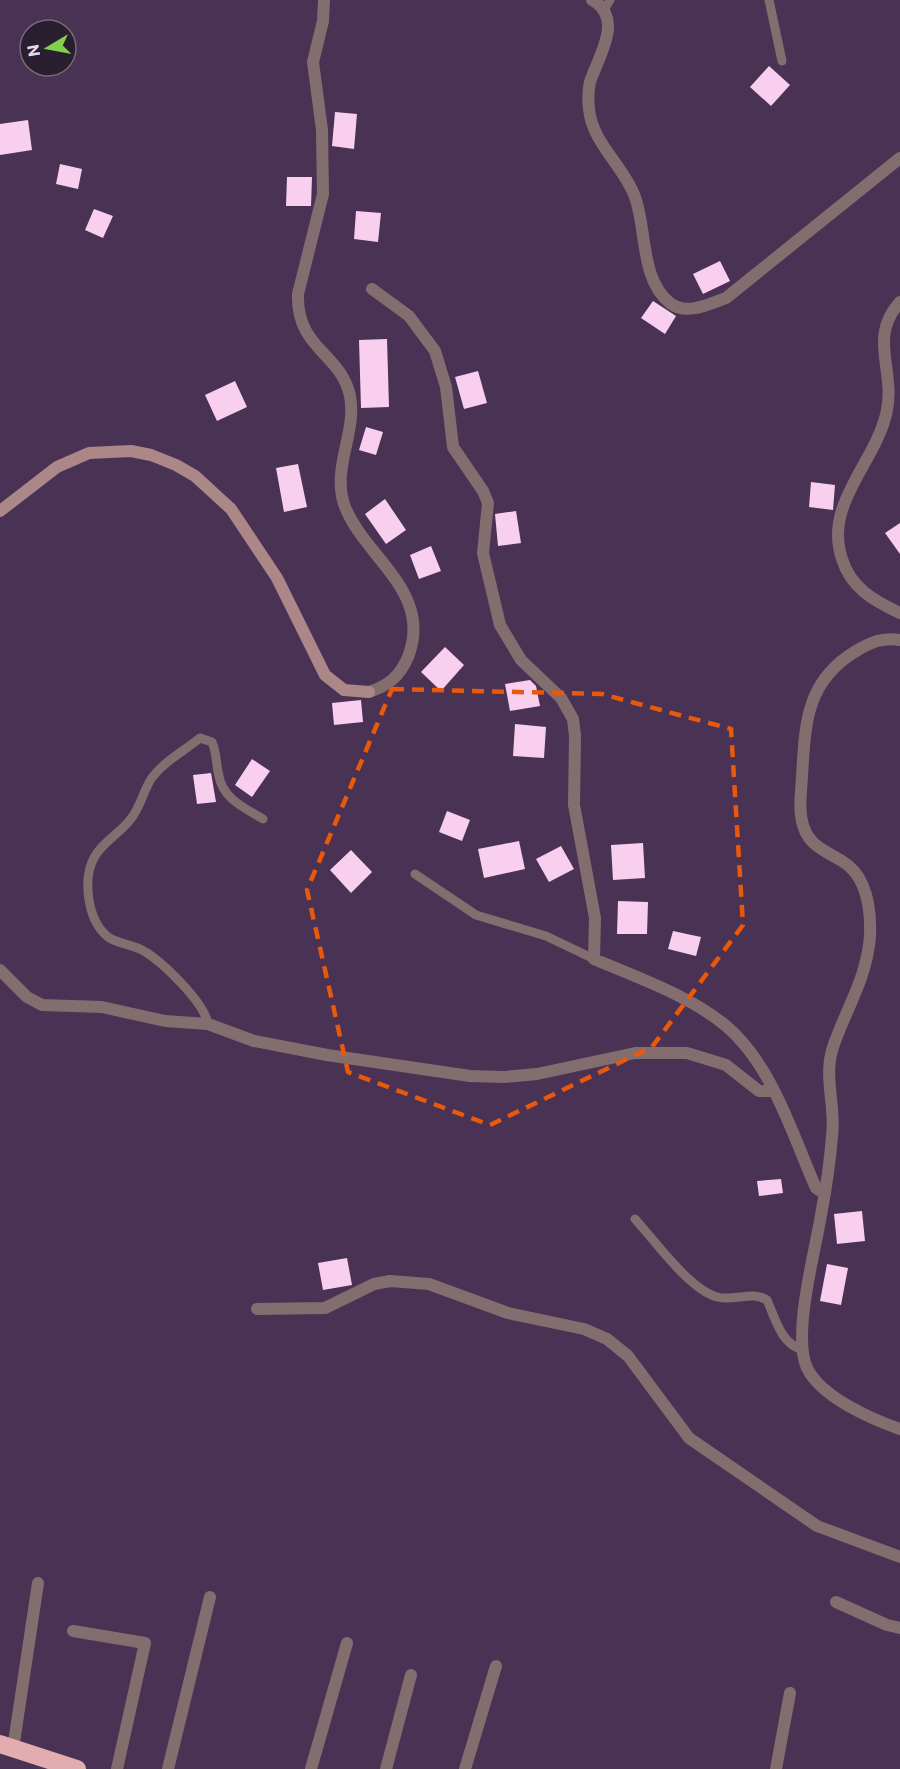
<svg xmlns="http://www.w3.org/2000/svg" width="900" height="1769" viewBox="0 0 900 1769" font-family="Commissioner,sans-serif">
<rect width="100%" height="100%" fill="#4a3255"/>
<path fill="#f9cfef" d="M769,66L790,85L771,106L750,87Z
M335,112L357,114L354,149L332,146Z
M28,120L32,150L0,155V124Z
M60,164L82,169L78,189L56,184Z
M287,177H312L311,206H286Z
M94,209L113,216L103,238L85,230Z
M356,211L381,213L378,242L354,239Z
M720,261L730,281L703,294L693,274Z
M653,301L676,316L665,334L641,318Z
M387,339L389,407L361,408L359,340Z
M478,371L487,403L464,409L455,377Z
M235,381L247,407L217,421L205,395Z
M366,427L383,432L376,455L359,450Z
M298,464L307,507L284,512L276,468Z
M811,482L835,485L833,510L809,507Z
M385,499L406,530L386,544L365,514Z
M516,511L521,543L498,546L495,514Z
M900,523V554L885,533Z
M431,546L441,571L419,579L410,555Z
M445,647L464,665L441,691L421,672Z
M530,680L536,686L540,706L510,711L505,684Z
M361,700L363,722L334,725L332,703Z
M515,724L546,727L544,758L513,756Z
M252,759L270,771L252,797L235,785Z
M211,773L216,802L197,804L193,775Z
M447,811L470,820L462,841L439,832Z
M519,841L525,869L484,878L478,849Z
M643,843L645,878L613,880L611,845Z
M561,846L574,869L549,882L536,859Z
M351,850L372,872L351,893L330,870Z
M618,901L648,902L647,934H617Z
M673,931L701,937L696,956L668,949Z
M781,1179L783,1193L759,1196L757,1181Z
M862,1211L865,1241L837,1244L834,1214Z
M347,1258L352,1285L323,1290L318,1263Z
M827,1264L848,1268L841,1305L820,1301Z"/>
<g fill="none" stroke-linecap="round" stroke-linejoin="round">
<path stroke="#846d6e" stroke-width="9" d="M769,0L782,61
M604,10L610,0
M415,874L476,915L546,936L594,959
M208,1024C204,1002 162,961 142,950C131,944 118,944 108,937C87,920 82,878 95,856C104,841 120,833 130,820C140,808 143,792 151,779C163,762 184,751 200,738L212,742C217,753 216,765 219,776C223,799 245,808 263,819
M635,1219C655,1241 689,1289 717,1297C735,1302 751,1290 767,1300C776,1320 780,1342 802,1350"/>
<path stroke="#846d6e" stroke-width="12" d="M324,0L323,21L313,62L322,130L323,194L298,294C296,349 341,353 350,396C357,432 332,467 344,504C362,556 434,591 408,657C400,676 388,686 369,692
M592,0C625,18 598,57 590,82C588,90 588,100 589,109C592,143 624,166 635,197C647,230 640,279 670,303C686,316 709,304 726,298L900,158
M372,289L409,316L435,351L446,387L453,447L483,491L488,503L483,553L500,625L521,660L561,698L573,719L575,736L574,805L595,918L594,959C638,978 688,995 725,1025C772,1064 792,1134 816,1188L825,1194
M900,302C868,337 895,369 887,410C877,462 823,503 842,559C851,588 874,601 900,613
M900,640C883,637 871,642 856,651C806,681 805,723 802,777C801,794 798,812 804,828C810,846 826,851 842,861C867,876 871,910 870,936C867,978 846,1009 833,1047C823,1077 836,1106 832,1136C830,1162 826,1189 821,1215C815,1252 792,1335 807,1368C821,1397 871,1419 900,1429
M0,970L27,997L42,1005L102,1007L165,1021L208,1024L254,1041L327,1055L470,1076L504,1077L537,1074L635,1053H687L726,1065L759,1091H773
M257,1309L325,1308L374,1284L390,1281L429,1284L508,1313L584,1329L607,1339L628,1356L689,1438L817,1526L900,1557
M836,1602L887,1625L900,1628
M73,1631L145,1643L117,1769
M13,1749L38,1583
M168,1769L210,1597
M311,1769L347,1643
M386,1769L411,1675
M465,1769L496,1666
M776,1769L790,1693"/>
<path stroke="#ab8788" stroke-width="12" d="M0,511L57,467L89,453L131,451L151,455L176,465L195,476L231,509L277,578L325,675L344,690L369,692"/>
<path stroke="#e3acaf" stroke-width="18" d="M0,1744L77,1769"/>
</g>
<path fill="none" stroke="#e8590c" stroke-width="4.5" stroke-dasharray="12 8" stroke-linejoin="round" d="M392,689L602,694L731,729L743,925L652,1047L490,1125L348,1072L307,890Z"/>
<g transform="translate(48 48) rotate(260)"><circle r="28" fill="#2a1f2f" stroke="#75697b" stroke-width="1.5"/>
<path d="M0-4.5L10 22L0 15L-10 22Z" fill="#83d04e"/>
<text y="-9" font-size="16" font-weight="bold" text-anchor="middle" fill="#e6d8ed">N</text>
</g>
</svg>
